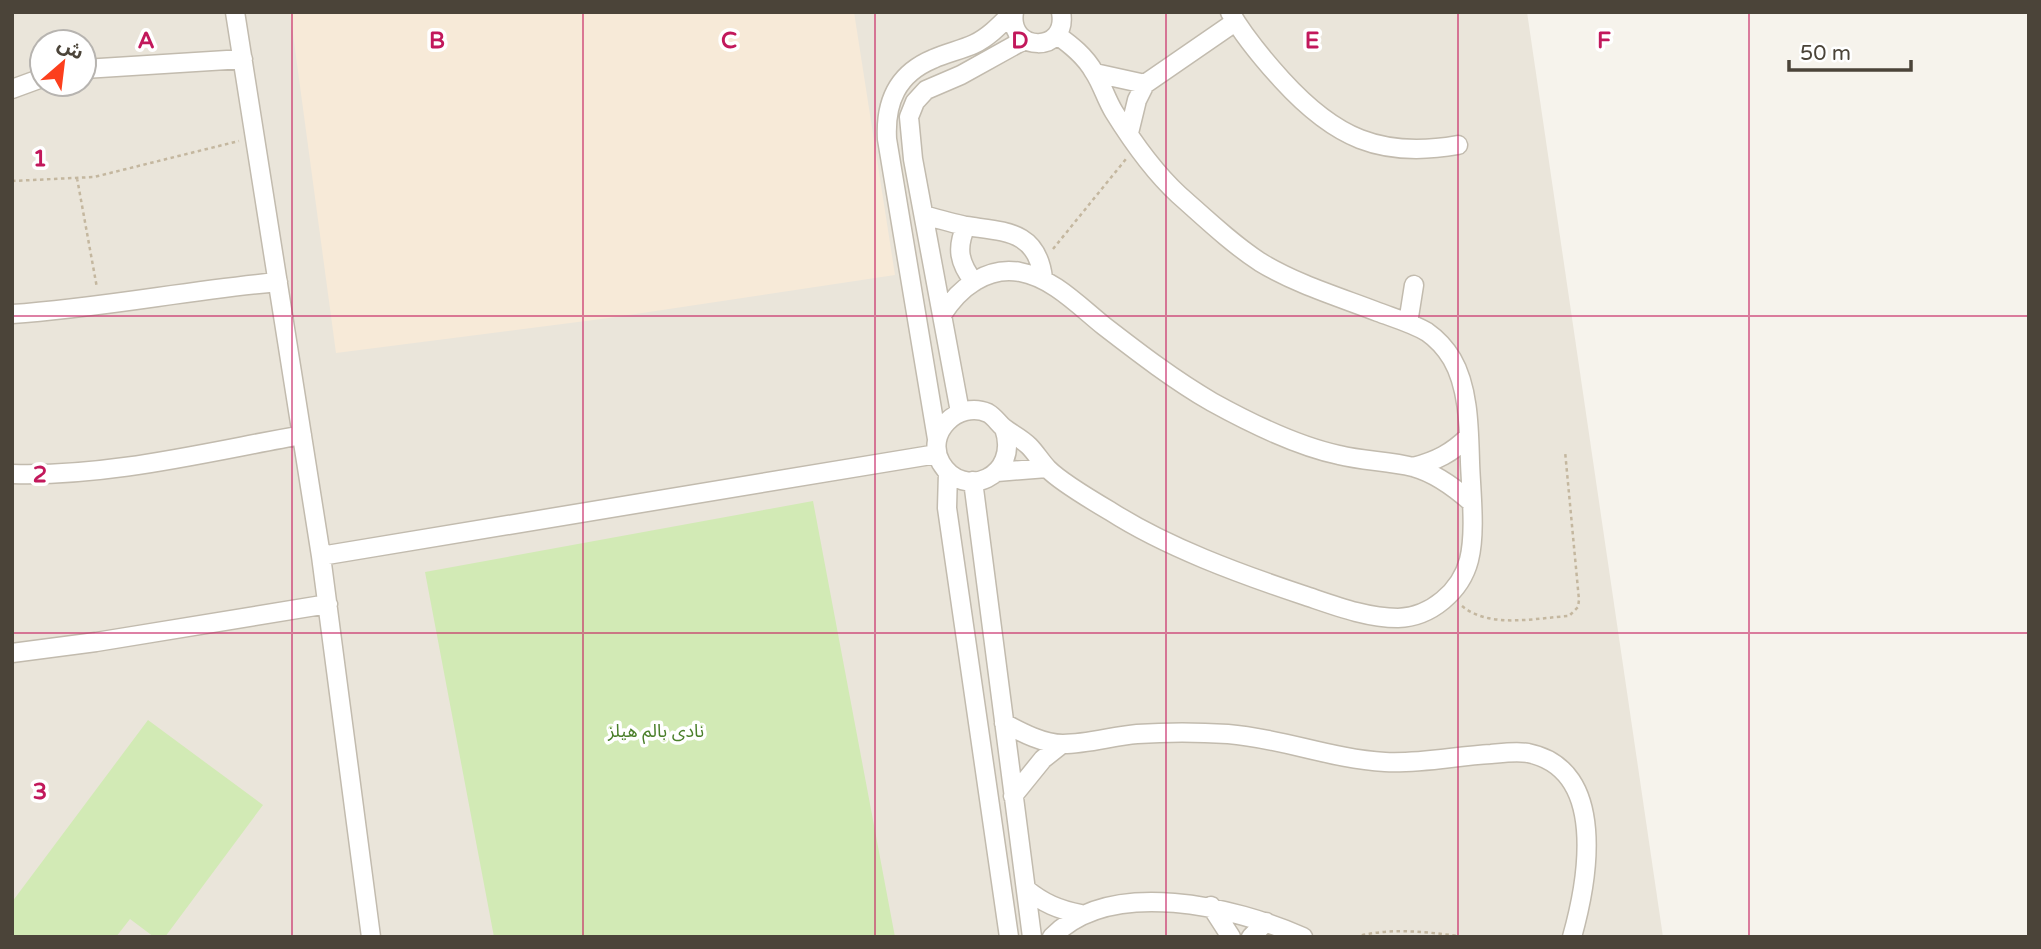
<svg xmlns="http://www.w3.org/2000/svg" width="2041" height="949" viewBox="0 0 2041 949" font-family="'Varela Round','Noto Sans Arabic',sans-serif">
<rect width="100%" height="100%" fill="#f6f3ec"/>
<path fill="#eae5da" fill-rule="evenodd" d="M12,12H1527L1663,937H12ZM42,42H84V84H42Z"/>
<path fill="#f7ead8" d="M290,12H854L895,275L609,318L336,353Z"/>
<path fill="#d2eab5" d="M813,501L895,937H494L425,572Z
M148,720L263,805L165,937H154L130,919L116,937H12V902Z"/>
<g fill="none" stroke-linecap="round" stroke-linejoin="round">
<g stroke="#c2bbae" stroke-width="21">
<path id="minor" d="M235,12L321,556L371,937
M1014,12C1007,53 1069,54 1061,12
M1230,12C1244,37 1263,59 1282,80C1334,137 1380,159 1458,145
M84,69L243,59
M1095,73L1145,84
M12,89L42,78
M1129,133L1137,100L1145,84L1235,22
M924,215C938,219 952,223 966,226C1005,232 1037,230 1043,278
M966,226C956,248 959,263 974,282
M12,314C101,308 189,290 278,282
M942,315C959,288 987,266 1020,272C1053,278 1079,306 1104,326C1139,353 1174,380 1212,402C1250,423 1297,446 1339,455C1363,461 1389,461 1413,467C1435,473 1454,487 1471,502
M1408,323L1414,285
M960,412L913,159L909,117L915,102L926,90L961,75L1024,40
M1004,428C1021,477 963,501 941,463C924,433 958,400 988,413C995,417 998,423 1004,428C1012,434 1021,438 1029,446C1036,453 1041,462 1048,469C1061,482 1093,501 1110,511C1166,547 1240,574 1303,595C1333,605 1366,618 1398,618C1431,617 1461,591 1469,560C1476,532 1471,492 1470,462C1469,430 1469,388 1452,359C1446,349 1437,339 1427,332C1412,323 1394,318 1378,312C1339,297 1296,284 1260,262C1231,243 1205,218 1179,195C1154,172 1132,141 1114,112C1106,99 1102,84 1094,72C1085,56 1071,45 1057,35
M937,439L887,139C885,102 897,74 933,59C946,53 961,50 974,44C989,37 1001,24 1013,12
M1413,467C1436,461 1452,453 1469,436
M948,472L947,508L1009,937
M997,472L1047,468
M12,474C109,477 207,452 302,435
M973,481L1032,937
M321,556L937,454
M12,653L96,642L328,604
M1004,723C1021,732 1043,744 1063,744C1088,744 1113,736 1137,734C1166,732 1198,732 1228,734C1281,738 1331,759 1385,762C1420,764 1455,756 1491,754C1502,753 1516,751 1528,753C1608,769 1588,880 1572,937
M1013,796L1043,759L1062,744
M1026,889C1043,903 1059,910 1081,914
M1211,906L1231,937
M1052,937C1111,876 1235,907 1303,937
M1251,937L1266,922"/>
</g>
<path stroke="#c4b79f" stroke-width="2.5" stroke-dasharray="3.5 3.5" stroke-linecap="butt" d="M77,178L97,288
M12,181L94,177L239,141
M1053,249L1126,159
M1462,606C1490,629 1535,618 1569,616L1578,607L1579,600L1565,451
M1355,937C1391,927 1428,932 1465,937"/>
<use href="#minor" stroke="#fff" stroke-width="18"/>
</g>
<path fill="none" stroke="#c2185b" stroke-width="2" stroke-opacity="0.55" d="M292,12V937M583,12V937M875,12V937M1166,12V937M1458,12V937M1749,12V937M12,316H2029M12,633H2029"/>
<g text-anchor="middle" stroke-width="7" stroke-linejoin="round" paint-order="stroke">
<g font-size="18" fill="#4a7f2a" stroke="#fff">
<text x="656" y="737">نادى بالم هيلز</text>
</g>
</g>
<g font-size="23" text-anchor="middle" font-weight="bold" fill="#c2185b" stroke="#fff" stroke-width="7" stroke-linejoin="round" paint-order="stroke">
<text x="146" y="48">A</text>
<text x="437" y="48">B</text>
<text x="729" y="48">C</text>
<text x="1020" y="48">D</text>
<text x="1312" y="48">E</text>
<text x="1604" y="48">F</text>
<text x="40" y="166">1</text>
<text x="40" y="482">2</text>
<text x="40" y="799">3</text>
</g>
<rect width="2041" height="949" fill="none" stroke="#4b4439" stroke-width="28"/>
<g transform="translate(63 63) rotate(28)"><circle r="33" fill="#ffffff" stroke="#b7b4b0" stroke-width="2"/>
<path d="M0-5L12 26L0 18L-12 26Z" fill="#fc3f1d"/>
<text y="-10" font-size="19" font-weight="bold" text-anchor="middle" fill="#4b4439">ش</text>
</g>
<path d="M1789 60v10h122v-10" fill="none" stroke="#4b4439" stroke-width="3.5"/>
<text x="1800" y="60" font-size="21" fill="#4b4439" stroke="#ffffff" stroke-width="5" paint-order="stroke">50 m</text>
</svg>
